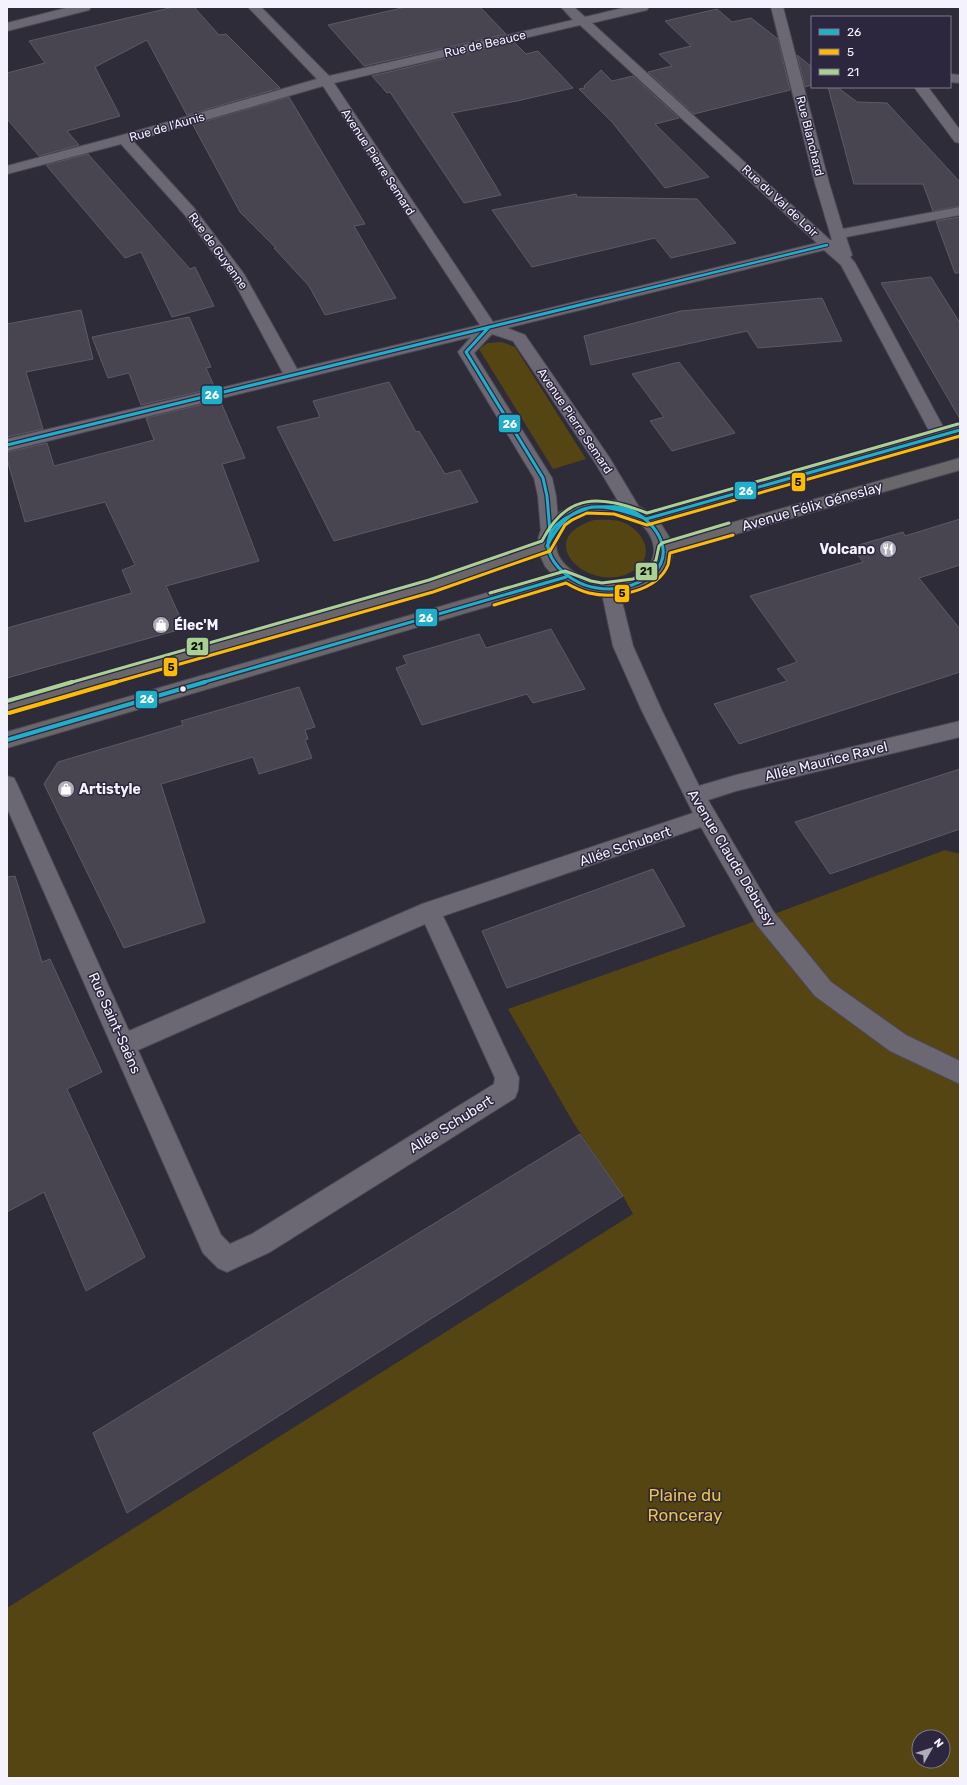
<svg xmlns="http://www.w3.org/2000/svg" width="967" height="1785" viewBox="0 0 967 1785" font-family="Rubik,sans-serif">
<rect width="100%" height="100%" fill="#2f2c39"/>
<path fill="#544513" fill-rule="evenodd" d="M502,342L515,347L586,459L553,469L479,349L488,343Z
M594,520C603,520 613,519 622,522C641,529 657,553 636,569C596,599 527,541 594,520Z
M945,850L960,854V1778H7V1608L633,1214L623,1196L573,1122L508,1009L750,923ZM919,1737H943V1761H919Z"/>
<path fill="#484550" stroke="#5d5a66" d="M174,7H194L219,35L226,34L280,88L187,115L147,40L95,67L120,116L67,131L79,145L39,156L7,119V73L45,63L29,41Z
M406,7H480L506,34L364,66L328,25Z
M717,9L732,22L751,18L778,39L790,90L694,114L648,72L672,66L659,54L691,46L665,21Z
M514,42L526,54L538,51L573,88L517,101L452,113L501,195L464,203L390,92L387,93L372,76Z
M797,55L812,67V85L805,87Z
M601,70L612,81L633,76L679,118L655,124L709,177L665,188L612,122L579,89L585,88L584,86Z
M828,87H837L857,102L887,103L960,182V206L933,211L923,184H854Z
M289,97L365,224L354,226L396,298L325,315L309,286L274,248H276L240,212L193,125Z
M88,154L190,269L195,267L214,306L172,317L141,252L125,258L46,165Z
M576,194L577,197L697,199L736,243L671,258L655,238L532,267L492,210Z
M960,217V273H955L936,221Z
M931,277L960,323V419L881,283Z
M822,298L842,341L758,348L747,331L591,365L584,336L681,311Z
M81,310L93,359L26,372L43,429L7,437V324Z
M189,317L211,367L206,368L215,388L141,405L129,373L108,378L92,337Z
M679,362L735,433L672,451L650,421L664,417L632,374Z
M389,382L416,432L419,431L445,474L460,470L478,502L334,541L277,427L320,417L313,401Z
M220,400L245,458L222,464L259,561L166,586L185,628L7,678V628L132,593L122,570L135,565L105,502L25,522L7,459V452L47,443L54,466L154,440L146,418Z
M960,519V565L919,578L960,629V672L739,744L714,704L787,681L777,669L797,662L750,596L863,562L852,547L903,532L905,536Z
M551,629L585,689L533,703L527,694L422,725L396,668L407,664L403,656L479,634L486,648Z
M299,687L315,727L305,730L308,739L305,740L312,758L259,774L253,757L161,784L205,922L124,948L44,784L58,762L183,725L181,721Z
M960,769V829L830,874L795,822Z
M653,869L685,926L507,988L482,931Z
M15,876L42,962L50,959L102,1072L67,1089L145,1257L86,1291L44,1192L7,1212V877Z
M580,1134L623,1196L127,1513L93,1433Z"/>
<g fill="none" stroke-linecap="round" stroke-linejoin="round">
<g stroke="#4c4954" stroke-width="2">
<path id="minor" d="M70,7H91L89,10L7,31V23Z
M248,7H261L329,76L573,20L561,7H574L585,17L627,7H649L647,10L592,23L830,240H832L815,183L771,7H783L829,183L843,229L960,207V215L846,237L852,255L850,257L855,263L948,436L946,440L940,442L934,440L841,265L824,250L507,328L525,335L609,457L642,512L639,516L633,518L627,516L596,464L513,341L492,334L474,353L552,478L556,496L559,532L556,536L550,538L544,536L541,532L538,496L534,478L458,352L471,337L7,451V439L283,373L232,278L184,214L121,144L7,174V166L119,136L317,79ZM580,25L817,243L493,322L334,83ZM323,86L480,325L297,369L244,274L194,208L133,141Z
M950,74L960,75V83L950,82Z
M914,87H928L960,130V143L955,142Z
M610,582L617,584L619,589L633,646L662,711L699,786L736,775L960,721V737L736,791L708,800L773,911L831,982L906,1035L960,1061V1084L890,1051L815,996L757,925L701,827L443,916L519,1078L518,1090L515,1098L270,1252L227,1272L218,1268L203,1253L7,808V776L14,778L17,784L129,1031L422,904L693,813L642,711L613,646L601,589L603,584ZM425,924L495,1078L494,1084L252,1234L230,1244L221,1235L138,1050Z"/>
</g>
<g stroke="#4c4954" stroke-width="2">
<path id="major" d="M960,424V436L659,521L671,540L960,458V470L673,552C663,601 600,603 564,584L7,748V732L552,574L545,566L540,555L431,593L7,715V699L426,581L538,542C540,509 593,497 619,501C630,502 640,506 648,512ZM591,513C601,513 612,511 622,514C652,522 669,559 636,576C587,603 511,540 591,513Z"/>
</g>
<use href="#minor" fill="#6b6874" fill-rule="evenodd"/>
<use href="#major" fill="#6a676a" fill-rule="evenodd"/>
<g stroke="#2c263f" stroke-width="4.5">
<path id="bus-1-far2" d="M596,301L827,245"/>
</g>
<g stroke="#2c263f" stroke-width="5.5">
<path id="bus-1-far1" d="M489,327L466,352L543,478L547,496L550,532
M7,445L600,300
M591,507C604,507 618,505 630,510C654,520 676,550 654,573C648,579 640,582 632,585C620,589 609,590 597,588C565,584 526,545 563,520C571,514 582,511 591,507Z
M547,546C571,498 601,501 646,519L960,430
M201,683L566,577"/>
</g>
<g stroke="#2c263f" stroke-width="7">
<path id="bus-1" d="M7,740L205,682"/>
</g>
<g stroke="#2c263f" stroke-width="5.5">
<path id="bus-2-far1" d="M494,605L566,583C573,587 581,591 589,593C614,599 657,592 668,565C669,562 669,557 670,553L733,535
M113,683L433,592L550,551L565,525L572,520L587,513L614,514L647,525L960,436"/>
</g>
<g stroke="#2c263f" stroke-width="7">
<path id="bus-2" d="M9,713L116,682"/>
</g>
<g stroke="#2c263f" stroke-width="5.5">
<path id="bus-3-far1" d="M490,593L565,571L591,581L602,583L633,579L647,571L656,560L659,546L662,543L729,523
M69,683L429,580L542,541C567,492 601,495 647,513L958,424"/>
</g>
<g stroke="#2c263f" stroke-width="7">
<path id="bus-3" d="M7,701L72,682"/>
</g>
<use href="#bus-1-far2" stroke="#20afca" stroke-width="2.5"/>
<use href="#bus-1-far1" stroke="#20afca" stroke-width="3"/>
<use href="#bus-1" stroke="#20afca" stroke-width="4"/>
<use href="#bus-2-far1" stroke="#fcbc06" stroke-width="3"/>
<use href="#bus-2" stroke="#fcbc06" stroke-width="4"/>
<use href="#bus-3-far1" stroke="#aad092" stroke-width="3"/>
<use href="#bus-3" stroke="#aad092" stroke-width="4"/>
</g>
<defs>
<g id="restaurant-disc" transform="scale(0.9)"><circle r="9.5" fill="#afadb8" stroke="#2c263f"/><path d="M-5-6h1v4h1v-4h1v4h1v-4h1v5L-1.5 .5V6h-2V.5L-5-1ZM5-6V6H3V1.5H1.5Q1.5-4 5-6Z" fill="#fff"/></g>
<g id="shop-disc" transform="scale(0.9)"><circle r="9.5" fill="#afadb8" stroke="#2c263f"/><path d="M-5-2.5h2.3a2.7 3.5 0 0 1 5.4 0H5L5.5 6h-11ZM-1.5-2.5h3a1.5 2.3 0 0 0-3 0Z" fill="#fff"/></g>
</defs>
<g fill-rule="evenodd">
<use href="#restaurant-disc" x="888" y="549"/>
<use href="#shop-disc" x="161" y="625"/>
<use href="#shop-disc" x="66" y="789"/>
</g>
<circle fill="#f4f2fc" stroke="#2c263f" stroke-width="1.5" cx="183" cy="689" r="3.5"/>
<g text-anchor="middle" stroke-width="3" stroke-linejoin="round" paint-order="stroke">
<g font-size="12" fill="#f4f2fc" stroke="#2c263f">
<text transform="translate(485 44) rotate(-13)" y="4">Rue de Beauce</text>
<text transform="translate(167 127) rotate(-16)" y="4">Rue de l'Aunis</text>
<text transform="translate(810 136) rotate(76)" y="4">Rue Blanchard</text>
<text transform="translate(378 162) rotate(57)" y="4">Avenue Pierre Semard</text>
<text transform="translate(780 201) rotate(43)" y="4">Rue du Val de Loir</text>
<text transform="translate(218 251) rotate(54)" y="4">Rue de Guyenne</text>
<text transform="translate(575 421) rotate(56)" y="4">Avenue Pierre Semard</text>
</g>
<g font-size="14" fill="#f4f2fc" stroke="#2c263f">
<text transform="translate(812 506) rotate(-16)" y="5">Avenue Félix Géneslay</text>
<text transform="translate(826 761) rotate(-14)" y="5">Allée Maurice Ravel</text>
<text transform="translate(625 846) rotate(-19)" y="5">Allée Schubert</text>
<text transform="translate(732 858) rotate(59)" y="5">Avenue Claude Debussy</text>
<text transform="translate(115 1023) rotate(66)" y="5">Rue Saint-Saëns</text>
<text transform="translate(451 1124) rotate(-32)" y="5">Allée Schubert</text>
</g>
<g font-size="14" font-weight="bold" fill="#f4f2fc" stroke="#2c263f" text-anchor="start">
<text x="875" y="554" text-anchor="end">Volcano</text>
<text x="174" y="630">Élec'M</text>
<text x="79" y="794">Artistyle</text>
</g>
<g font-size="17" fill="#eec43c" stroke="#2c263f">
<text x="685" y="1501">Plaine du<tspan x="685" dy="20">Ronceray</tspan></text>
</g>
</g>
<g stroke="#2c263f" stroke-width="1.5">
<rect x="201" y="385" width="22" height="20" rx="4" fill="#20afca"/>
<rect x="498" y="414" width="23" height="19" rx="4" fill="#20afca"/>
<rect x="791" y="472" width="15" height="20" rx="4" fill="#fcbc06"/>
<rect x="734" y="481" width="23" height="19" rx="4" fill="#20afca"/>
<rect x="635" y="562" width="23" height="19" rx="4" fill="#aad092"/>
<rect x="614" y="584" width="16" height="19" rx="4" fill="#fcbc06"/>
<rect x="415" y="608" width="23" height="19" rx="4" fill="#20afca"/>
<rect x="186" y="637" width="23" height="19" rx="4" fill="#aad092"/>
<rect x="163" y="657" width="15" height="20" rx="4" fill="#fcbc06"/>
<rect x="135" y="690" width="23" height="19" rx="4" fill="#20afca"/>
</g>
<g font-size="11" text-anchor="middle" font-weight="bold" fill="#fff">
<text x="212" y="399">26</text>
<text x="510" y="428">26</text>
<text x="746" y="495">26</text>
<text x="426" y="622">26</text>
<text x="147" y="703">26</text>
</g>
<g font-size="11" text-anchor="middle" font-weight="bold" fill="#111">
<text x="798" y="486">5</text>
<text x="646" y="575">21</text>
<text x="622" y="597">5</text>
<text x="197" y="650">21</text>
<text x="171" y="671">5</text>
</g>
<rect width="967" height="1785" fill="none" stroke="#f4f2fc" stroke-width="16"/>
<rect x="811" y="16" width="140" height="72" fill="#2c263f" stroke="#7c788b"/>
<rect x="819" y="29" width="20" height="6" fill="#20afca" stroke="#7c788b"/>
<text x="847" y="36" font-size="12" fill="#f4f2fc">26</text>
<rect x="819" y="49" width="20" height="6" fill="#fcbc06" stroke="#7c788b"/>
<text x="847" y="56" font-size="12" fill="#f4f2fc">5</text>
<rect x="819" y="69" width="20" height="6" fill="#aad092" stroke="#7c788b"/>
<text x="847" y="76" font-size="12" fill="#f4f2fc">21</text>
<g transform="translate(931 1749) rotate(51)"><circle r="19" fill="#2c263f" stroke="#7c788b"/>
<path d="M0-3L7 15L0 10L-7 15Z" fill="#afadb8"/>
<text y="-6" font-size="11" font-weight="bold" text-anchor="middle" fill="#f4f2fc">N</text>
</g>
</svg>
